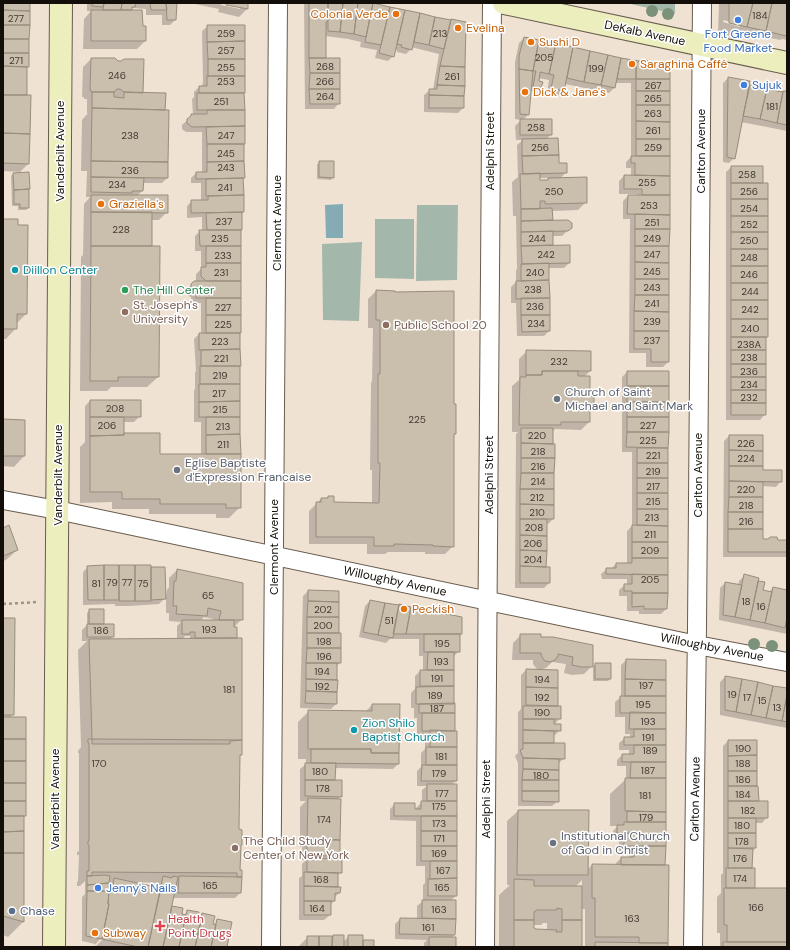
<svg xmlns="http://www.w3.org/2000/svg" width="790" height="950" viewBox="0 0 790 950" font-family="'DM Sans',sans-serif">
<rect width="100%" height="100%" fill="#f0e2d2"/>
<path fill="#a3b7aa" d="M626,3H675V14Z
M417,205H458L457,280L416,281Z
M375,219H414V279L375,278Z
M362,242L359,321L323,320L322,244Z"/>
<path fill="#85acb5" d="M343,204V238H326L325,205Z"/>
<path fill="#0003" fill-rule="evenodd" d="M3,3H29L28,66L26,68L28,164L20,172L3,171Z
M87,3H176L175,20L170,25H162V15H146V9L133,8L130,11L142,27L145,41L137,49H83L84,19L91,11H87Z
M190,3H221V5L240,9V7L223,3H247V9L239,17L218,12L219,9Z
M304,3H369L450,21L463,108L458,113L424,112V95L430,90H433L439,54L411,47V49L406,54L397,52V50H395L393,56L388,61L375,58L377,50L360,47L361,42L348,39L325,36V59L339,103L334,109H305Z
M719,3H787V40L782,39L780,40L741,32L736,37L718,33ZM724,20L740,25V27L723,22Z
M208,26L243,94L244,178L242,179L243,212L241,214L239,383L240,507L229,518H216V514H149V509H112V502L80,503V447L85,442V406L90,401H140V416L134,422H123V434L159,455H201V422H194V390L195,389V372L196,371L194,339L199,334H201V303H191V297L186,295V290L192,284L196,282V274L201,269V251H195V236L200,231H202V217L187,218V206L192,201H201V183H191V178L196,173H202V132H186L182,129V125L193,115L192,99L194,97V92L199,87H202L203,81L202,31Z
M524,38L649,64L669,65L668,362L663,367H646V353H629L630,219H623V201L628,196H637V194H619V181L624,176H631V168H626V162L631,157V83H615L614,88L609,93L565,84L563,90L558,96L547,93L549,80L538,78L541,87L535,92L530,91L528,115L523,120L551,134L546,140L558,164L566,172L560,179L586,202L578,210L552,211V221L571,227L562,236H552V246L569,263L564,268H548L549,331L544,336H517L516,303H511V287L516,282V270L517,269L516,216H513L512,182L518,177L517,145L523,140H516L515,126L521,120L515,119V62L519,43ZM539,178H550L546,181H539Z
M91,59H115L142,94L163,111H168L167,178L162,183H143L142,191L137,196L167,212L159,220H151L158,377L147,387H111L107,391H80L81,257L83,255L84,204L90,197H86L87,171H81L82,120L88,113H87V99H84V97H82L83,67Z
M728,78L748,86L787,93V131L741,122L734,158L729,163L723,162V83Z
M320,162L333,177L331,180L317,179V164Z
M731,167H762L767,336L765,339V414L760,420H726V172Z
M13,174L28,190V208L26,210H18V206H12L11,176Z
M3,220L26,314L16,324V328L6,339H3Z
M376,291L453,405L455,434L453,436V546L445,554H425V552H388L385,554H367V544H309V511L321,499H326L328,497L333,503L372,504V470H370L371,387V383L372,381L373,328H368V299Z
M527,351L590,371L584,377L589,409V422L581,430L555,429L552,433L553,519L548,524H546L545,568L549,583L544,588H515L516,434L518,432H512V386L519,380V359Z
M627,372H668L666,609L661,614H639V611H627V596H619V590L625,585H627V579H602L601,574L607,569H611L616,564H627V531L632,526V452H622V377Z
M3,420L24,456L14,467L3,466Z
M729,436L762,471L781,481L776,487L762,486V540L787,541V557H723L724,441Z
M3,529L17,550L6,560L3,561Z
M88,567L165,597H166L167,590L169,587V578L177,570L242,619L233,628H236V639H241V755L239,757L238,830L240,845V893L235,898H172L170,907L182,909L181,915L183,916L188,911L196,921L203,914L211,927L218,920L226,947H95L104,938H101L95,945V944L82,941V897L85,894V881L80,886H77V882L78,881L79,855H77V852L79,851V753H78V751L81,747L78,650L87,641H82V630L87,625V613L90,610L103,623L113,636L110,640L177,639V626L181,622L169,621V613H166V597L159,604L130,606H115V604L83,605V572ZM204,617L213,619V621H200ZM185,636H190V639H183ZM136,882L158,883L157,888L136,883Z
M744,576L757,582L762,591L769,592L773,588L787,591V634L719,620L720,588L725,583L738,585L739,581Z
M308,591L338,635L340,663L336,666V704L331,709L300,708L303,596Z
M370,601L461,634L459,636V651L453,657V705L456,781L451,785L456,896L450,901H455L454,935L451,938L455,947H424V943L427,940L395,939V924L400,919H417V906L423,901V885L425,883V866H416V821L390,820V809L395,804L413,810H416V808L422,802V790L427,786H417V771L421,767V753L425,749V735H417V718H414V708H411V693L415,689V676L420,671H423V656H419V639H390L386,643L359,637L365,606Z
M3,619L13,714L10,718L25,816L23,818V922L8,937L3,935Z
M521,635L540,638L592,666L584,674L572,675L564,673L566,664L552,662L546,668L539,670L536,668L533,664V660H512L513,643Z
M626,660L664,866L667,947H585V909H581V947H499V895L510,885H507V821L518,811H588L587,870L592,865L616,866V863L621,858H629V851H619V838H613V831L618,826H610V794L626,779V766H617V760L622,755H629V750H619V743L625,738H630V734H625V717H615V702L621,697V665ZM582,880V887H575ZM543,923H547V930H536L533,928V925H541Z
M596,664L610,679L608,681H593V666Z
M526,670L557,671V707L560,718L554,725L560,730L555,735H553V744L564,758L558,764V801L552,806H518V763L515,756L518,753V712L521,709V675Z
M725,677L787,690V728L720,715V682Z
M372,705L398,764L393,769L335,768L334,781L341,796L337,800L339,854L334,859L341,872L337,876V888L339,893L334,898V901L330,905V915L324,920H299V878L302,876V864L306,860H302V847H300V807L306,801H300V769L306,764V759H298V722L309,711L365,712Z
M728,741L756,787L758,802L767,817L762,823H755V848L752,852L751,869L754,889H787V947H719L720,946V933H717V897L721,893V875L723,873V746Z
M333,936H343V942L349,936L362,941L373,947H298L308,937H331Z"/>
<path fill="#cabead" stroke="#988d7d" d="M3,3H30V11L3,10Z
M92,3H104L103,7L92,6Z
M104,3H122L121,10H103Z
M122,3H136L135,7H132V10H121Z
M150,3H166L167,10H151Z
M166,3H177L176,20H167Z
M226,3H248V9L226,5Z
M309,3H328V21L326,22V58H309Z
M328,3H343L340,32L328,31Z
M343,3H358L354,34L340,32Z
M358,3H373L366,37L354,34Z
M373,3L390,7L381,45L365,42Z
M729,3H753L747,27L729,23Z
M753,3H772L766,31L747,27Z
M772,3H787V30L786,36L766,31Z
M390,7L405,10L394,57L379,53Z
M3,10L30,11V25H3Z
M91,10H142L143,26H146V41H91Z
M405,10L420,13L412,50L401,47L402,45L397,44Z
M420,13L435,17L429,45L414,42Z
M435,17L451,20L444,49L429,45Z
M451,19L466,22L465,67L440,66Z
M3,25H30L29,39H3Z
M207,25H245V41L207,42Z
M524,37L539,40L533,71L519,69V56Z
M3,39H29V53H3Z
M539,40L556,43L549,74L540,72L539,81L543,82L541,88L533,86L536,71H533Z
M245,41V59H208L207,42Z
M556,43L573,47L564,91L551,88L554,75L549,74Z
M573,47L590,51L584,82L567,78Z
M590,51L608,55L601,85L584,82Z
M3,53H29V67L3,66Z
M608,55L621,58L615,88L601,85Z
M91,58H115L118,61H121L124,59H144L143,93L124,92L120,89H117L114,92H91V90H90Z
M309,58H340V73H310Z
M621,58L639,61L636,64V79H617Z
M208,59H245V76H208Z
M647,60L649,63L670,64V79H636V64L639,61Z
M3,66L27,67V95H3Z
M440,66L465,67V86L437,85Z
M519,69L533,71L529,115L520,114Z
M310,73H340V89H309Z
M207,76H245V93H199V86H207Z
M728,77L750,81L735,159L727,157Z
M636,79H670V91H636Z
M437,85L465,86L464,96L429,95V89H437Z
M750,85L767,89L760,119L743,116Z
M309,89H340V104H310Z
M767,89L783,92L777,123L760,119Z
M636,91H670V105H636Z
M783,91H787V125L777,123Z
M92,92H114V97L124,98V92L166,93L165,110L92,108Z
M197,93H244L245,110H197Z
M3,95H31L30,134L3,133Z
M429,95L464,96V108H429Z
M636,105H670V122L636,121Z
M92,108L169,110L168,162L91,161Z
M207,110H245V126L192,127L187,123V119L191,116V114H207Z
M520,119H552V135H520Z
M636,121L670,122V139H636Z
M245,126V144H207L206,127Z
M3,133L30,134L29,164L3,163Z
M558,138L559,155L522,156V139Z
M636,139H670V156H636Z
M207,144H244V161L207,162Z
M559,155V163H567V173L523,174L522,156Z
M631,156H670V176L635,175V163H631Z
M91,161L168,162V178L91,177Z
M244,161L245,178L196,179V172H207V162Z
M319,161H334V178L319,177Z
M731,166H763V183H731Z
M29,172L30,189L14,190L13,173Z
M540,173V180H548V178L587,177V203L545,204V201H540V209H521L520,174Z
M624,175L670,176V195H642V189H624Z
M91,177L144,178L143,191H132V193L91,192Z
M243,178L244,195L206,196V179Z
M731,183H768V199H731Z
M29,189V208H20V204H14V190Z
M91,195H168V213L91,212Z
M244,195V212L191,213V200H208V196Z
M628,195H670V215L627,214Z
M731,199H768V216H731Z
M552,208L553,220L521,221V209Z
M91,212H152V246H91Z
M242,212V230H207L206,213Z
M635,214L670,215V229H635Z
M731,216H768V232H731Z
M3,219H18V225H28L27,314H17V329H3Z
M568,220L572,223V228L568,231L521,232V221Z
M635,229H670L669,246H635Z
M199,230H241V246H200Z
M553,231V245L521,246V232Z
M731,232H768V249H731Z
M570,245V263L522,264L521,246Z
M91,246H160L159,377H118V381H90Z
M206,246H241V263H206Z
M635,246H669V263L635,262Z
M731,249H768V266H731Z
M635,262L669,263V279H635Z
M206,263H241V281H206L201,276V267H206Z
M549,263V280L521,281V264Z
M731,266H768V283H731Z
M635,279H669V295H635Z
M549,280L550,298L516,299V281Z
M194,281H241V298H196V292L191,290V284Z
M731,283H768V300H731Z
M376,290L395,291V292L454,291V404H456V434H454V547L433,546V545L394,544V546H374V537H316V502H321V498H328V496H334V502L379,503L380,463H378V374H380V320H376Z
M635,295H669V312L634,311Z
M206,298H241V315H206Z
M521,298H550V315H521Z
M731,300H768V319H731Z
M634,311L669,312V331H634Z
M206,315H241V333H206Z
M521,315H550V331L522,332Z
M731,319H768V337H731Z
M634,331H669V362H651V349H634Z
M199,333H240V349L199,350Z
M731,337H766V350H731Z
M240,349L241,366H201V350Z
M526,350L591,351V371H542V375H526Z
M731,350H766V364H731Z
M731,364H766V377H731Z
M200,366H240V384H200Z
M542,371H578V376H590V390L594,394V405L590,409V422H561V425H519L520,377H526V375H542Z
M627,371H669V386H627Z
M731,377H766V390H731Z
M199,384H240V401L199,402Z
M627,386H669V402H627Z
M731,390H766V403H731Z
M90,400H141V417H90Z
M240,401V417H199V402Z
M627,402H669V417H627Z
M731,403H766V415H731Z
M90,417H124V435L90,436Z
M206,417H240V434L206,435Z
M627,417H669V432H627Z
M3,419L25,420V456H3Z
M521,428H553V444L521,443Z
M627,432H669L668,448L626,447Z
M124,433H160V454H241V508H226V504H160V499H122V492H90V436L124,435Z
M240,434L241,454H206V435Z
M729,435H763V451L729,450Z
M521,443L555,444V458H521Z
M637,448H668V463H637Z
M729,450L763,451V466H729Z
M521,458H555L554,473H521Z
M637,463H668V478H637Z
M729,466H763V470H782V482L729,481Z
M521,473H554V489H520Z
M637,478H668V493H637Z
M729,481L763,482V497H729Z
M520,489H554V505L520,504Z
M637,493H668V509H637Z
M729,497H763V512H728Z
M520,504L554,505V519H520Z
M637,509H668V526L637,525Z
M728,512H763V529H728Z
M520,519H547V536L520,535Z
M9,525L18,550L3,556V528Z
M632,525L668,526V542H632Z
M728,529H763V539H768L770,537H777L778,540H787V552H728Z
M520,535L547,536V551L520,550Z
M632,542H668V558H632Z
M520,550L547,551L546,567L520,566Z
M632,558H668V575L606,574V568H616V563H632Z
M104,565H119V600H104Z
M104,565V600H88L87,566Z
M119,565H135V601H119Z
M135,565H151V601H135Z
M520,566L550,567V583H520Z
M151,567H165L166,599L151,600Z
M177,569L243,583V620H219L221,611L208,608L207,616L176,614L177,606H173L174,581H176Z
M632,574L668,575V593H632V591H624V584H632Z
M744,574L759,578L750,620L735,617Z
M758,581L765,582L763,590L772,592L765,623L750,620Z
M725,582L742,585L735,617L723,615Z
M773,587L787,590V617L785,628L765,623Z
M308,590L339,591V602L308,601Z
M632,593H668L667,609H644V606L632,607Z
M370,600L385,603L378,635L363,632Z
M308,601L339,602V617H307Z
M385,603L399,605L393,638L378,635Z
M399,604L411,607L406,634H393Z
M411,607L462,617V634H406Z
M89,609H104V624H89Z
M307,617H339V633H307Z
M3,618H15L14,715H3Z
M182,620H234V627H237V638H195V632H190V634H182Z
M87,624H114V637H87Z
M307,633H341V648H307Z
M424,634H460V652H424Z
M520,634H541V637H553L593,645V667H581L572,665L573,657L558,654V656L555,660L550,662L545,661L544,660L541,655V653H520Z
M242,638V740L92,739L89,639Z
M307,648H341V663H306Z
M428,652H454V670H427Z
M626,659L666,660V680L625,679Z
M306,663H337V680L306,679Z
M595,663H611V679H595Z
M526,669L558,670V688L526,687Z
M420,670H454V686H420Z
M725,676L742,679L736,712L725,710Z
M306,679L338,680L337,692L306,691Z
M625,679L666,680V696H625Z
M742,679L758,682L751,715L736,712Z
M758,682L773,686L766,718L751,715Z
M454,686V704H416V687Z
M773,686L787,688V695L782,721L766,718Z
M526,687L558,688V706L526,705Z
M306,691L337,692V704L305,703Z
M787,695V722L782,721Z
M620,696H666V713H620Z
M455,703V713H419V704Z
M372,704H400L399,753H371V749H308V710L372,711Z
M523,706H561V719H523Z
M630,712L666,713V729H629Z
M422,713H455V731H422Z
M3,717H26V739H3Z
M523,719H554V724H561V731L523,730Z
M634,729H666V745H624V737H634Z
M430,730L457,731V747H430Z
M523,730L554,731V743H523Z
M3,739H26V761H3Z
M88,739H92V744H230V741L242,740V755H240L239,829L242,830V845H241L240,870H242V877H237V873L92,872V876H87V871H89V845H88V841H89V743H88Z
M728,740H757V755L728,756Z
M523,743H565V759L523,758L520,750L523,749Z
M634,745H666V762H622V754H634Z
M426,747H457V765H426Z
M311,749H371V753H399V764L311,763Z
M757,755V771H728V756Z
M523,758L559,759V770L523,769Z
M3,761H26V783H3Z
M631,762H666V778H630Z
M305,763H336L335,780H305Z
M422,765H457V781H421Z
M523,769L559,770V780H522Z
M728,771H757V786H728Z
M625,778H666V812L625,811Z
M305,780H342V797L305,796Z
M522,780H559V791H522Z
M3,783H26V801H3Z
M427,784H457V801H427Z
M728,786H758L759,801H728Z
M522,791H559V802L522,801Z
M308,798L341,799L340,840L307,839Z
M3,801H26V816H3Z
M421,801H457V816H394V803H415V809H421Z
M728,801H768V818H728Z
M518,810H589L588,875H517Z
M627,811L666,812V822H627Z
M3,816H24V831L3,832Z
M421,816H457V831H421Z
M728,818H756V833H728Z
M624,822H666V834L617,833V825H624Z
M24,831V853H3V832Z
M421,831H457V846H421Z
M624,833L666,834V846H624Z
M728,833H756V848H728Z
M307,839L340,840V855H330V856L307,855Z
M421,846H457V861H421Z
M634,846H666L665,865H621V857H634Z
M728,848L753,849L752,868H728Z
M3,853H24V922L3,916Z
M307,858L342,859V873L307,872Z
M430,861H457V878L430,879Z
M592,864L669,865L668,943H639V937H595V898H592Z
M726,868H755V888H726Z
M304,872L338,873V887L304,886Z
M105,875L110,876L109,883L87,885V876Z
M163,876L172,878L173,876L178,877L163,947H148Z
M179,876L242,877L241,893H178Z
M114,878L161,888L148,947H138L102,939L109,904H108L109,891H112Z
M457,878V896H428V879Z
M514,879L534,880V886H582V920H562V909L557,908V910H537L534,912V920H514Z
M109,883V891H87V885Z
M304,886L341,887L340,893H335V901H304Z
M724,888H787V942H727V925H724Z
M87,891H109L108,904H109L102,939L86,936Z
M422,900H456V919L422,918Z
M304,901H331V915H304Z
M172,906L183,908L182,914L186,915L179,947H163Z
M187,910L199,912L197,921L201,922L195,947H179Z
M202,913L215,916L213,924L216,925L211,947H195Z
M400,918L456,919L455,935L399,934Z
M217,919L232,922L227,947H211Z
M514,920H534V928L536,929L557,930L556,932H562V920H582V947H514Z
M333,935H344V947H332Z
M348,935H363V947H348Z
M307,936H319V947H304L307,946Z
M319,936H332V947H319Z
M429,937H456V947H429Z
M363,940H374V947H363Z
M595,942L668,943V947H595Z
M723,942H787V947H723Z"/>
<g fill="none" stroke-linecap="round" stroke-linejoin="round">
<g stroke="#685c4e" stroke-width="20">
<path id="street" d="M3,500L57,510L697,645L787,662
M271,947L278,3
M485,947L492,3
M693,947L697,627L702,3"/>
</g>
<g stroke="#685c4e" stroke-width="24">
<path id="secondary" d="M504,3L787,63
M54,947L61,3"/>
</g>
<path stroke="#9d9387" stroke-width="2.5" stroke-dasharray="3 3" stroke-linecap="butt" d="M3,604L38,602"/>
<use href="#street" stroke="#fff" stroke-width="18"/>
<use href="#secondary" stroke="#eceebe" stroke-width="22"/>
</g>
<g fill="#7b917a">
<circle cx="652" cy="11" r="6"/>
<circle cx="668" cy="14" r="6"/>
<circle cx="754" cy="644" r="6"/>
<circle cx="772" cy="646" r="6"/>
</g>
<g fill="#e8710a" stroke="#fff" stroke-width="1.5">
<circle cx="396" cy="14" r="4"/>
<circle cx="458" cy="28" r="4"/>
<circle cx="531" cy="42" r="4"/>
<circle cx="632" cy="64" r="4"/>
<circle cx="525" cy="92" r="4"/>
<circle cx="101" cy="204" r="4"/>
<circle cx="404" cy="609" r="4"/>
<circle cx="95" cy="933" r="4"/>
</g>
<g fill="#3f7fe0" stroke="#fff" stroke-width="1.5">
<circle cx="738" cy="20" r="4"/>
<circle cx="744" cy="85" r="4"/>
<circle cx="98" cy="888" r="4"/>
</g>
<g fill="#0f9aa8" stroke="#fff" stroke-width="1.5">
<circle cx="15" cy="270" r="4"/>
<circle cx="354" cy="730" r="4"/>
</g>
<circle fill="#2e9e5b" stroke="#fff" stroke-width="1.5" cx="125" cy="290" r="4"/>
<g fill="#8d6e63" stroke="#fff" stroke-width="1.5">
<circle cx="125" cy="312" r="4"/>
<circle cx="386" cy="325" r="4"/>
<circle cx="235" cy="848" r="4"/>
</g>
<g fill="#6b7280" stroke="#fff" stroke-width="1.5">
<circle cx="557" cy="399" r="4"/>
<circle cx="177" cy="470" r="4"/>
<circle cx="553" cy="843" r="4"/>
</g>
<circle fill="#5c6f8a" stroke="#fff" stroke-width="1.5" cx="12" cy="911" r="4"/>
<path fill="#e0444e" stroke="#fff" stroke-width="1.5" d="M158 920h4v4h4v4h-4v4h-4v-4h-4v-4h4z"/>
<g text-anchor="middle" stroke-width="3" stroke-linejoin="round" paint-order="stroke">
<g font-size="10" fill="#413a32">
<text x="760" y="19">184</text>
<text x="16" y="22">277</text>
<text x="226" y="37">259</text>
<text x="440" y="37">213</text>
<text x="226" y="54">257</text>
<text x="544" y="61">205</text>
<text x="16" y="64">271</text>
<text x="325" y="70">268</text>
<text x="226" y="71">255</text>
<text x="596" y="72">199</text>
<text x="117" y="79">246</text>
<text x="452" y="80">261</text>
<text x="226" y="85">253</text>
<text x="325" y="85">266</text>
<text x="653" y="89">267</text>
<text x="325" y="100">264</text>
<text x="653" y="102">265</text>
<text x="221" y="105">251</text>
<text x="772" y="110">181</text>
<text x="653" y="117">263</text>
<text x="536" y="131">258</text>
<text x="653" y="134">261</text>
<text x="130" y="139">238</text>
<text x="226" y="139">247</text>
<text x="540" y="151">256</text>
<text x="653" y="151">259</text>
<text x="226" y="157">245</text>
<text x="226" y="171">243</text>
<text x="130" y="174">236</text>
<text x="747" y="178">258</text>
<text x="647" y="186">255</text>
<text x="117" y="188">234</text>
<text x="225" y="191">241</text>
<text x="554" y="195">250</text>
<text x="749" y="195">256</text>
<text x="649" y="209">253</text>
<text x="749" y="212">254</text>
<text x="224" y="225">237</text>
<text x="652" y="226">251</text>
<text x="749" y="228">252</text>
<text x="121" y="233">228</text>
<text x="220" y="242">235</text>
<text x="537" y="242">244</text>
<text x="652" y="242">249</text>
<text x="749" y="244">250</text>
<text x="546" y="258">242</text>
<text x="652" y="258">247</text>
<text x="223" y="259">233</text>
<text x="749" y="261">248</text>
<text x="652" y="275">245</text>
<text x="221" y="276">231</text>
<text x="535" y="276">240</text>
<text x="749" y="278">246</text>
<text x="652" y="291">243</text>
<text x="533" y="293">238</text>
<text x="750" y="295">244</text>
<text x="652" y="307">241</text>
<text x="535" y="310">236</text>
<text x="223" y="311">227</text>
<text x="750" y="313">242</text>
<text x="652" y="325">239</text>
<text x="536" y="327">234</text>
<text x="223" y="328">225</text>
<text x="750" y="332">240</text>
<text x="652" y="344">237</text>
<text x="220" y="345">223</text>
<text x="749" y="348">238A</text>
<text x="749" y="361">238</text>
<text x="221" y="362">221</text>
<text x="559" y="365">232</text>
<text x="749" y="375">236</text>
<text x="220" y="379">219</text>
<text x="749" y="388">234</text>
<text x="219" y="397">217</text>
<text x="749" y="401">232</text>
<text x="115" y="412">208</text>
<text x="220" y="413">215</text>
<text x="417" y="423">225</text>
<text x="107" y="429">206</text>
<text x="648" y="429">227</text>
<text x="223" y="430">213</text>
<text x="537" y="439">220</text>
<text x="648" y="444">225</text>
<text x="746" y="447">226</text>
<text x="223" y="448">211</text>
<text x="538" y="455">218</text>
<text x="653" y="459">221</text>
<text x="746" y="462">224</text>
<text x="538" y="470">216</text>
<text x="653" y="475">219</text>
<text x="538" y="485">214</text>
<text x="653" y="490">217</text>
<text x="746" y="493">220</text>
<text x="537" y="501">212</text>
<text x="653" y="505">215</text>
<text x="746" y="509">218</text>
<text x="537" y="516">210</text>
<text x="652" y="521">213</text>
<text x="746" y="525">216</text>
<text x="534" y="531">208</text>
<text x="650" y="538">211</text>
<text x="533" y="547">206</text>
<text x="650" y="554">209</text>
<text x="533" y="563">204</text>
<text x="650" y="583">205</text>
<text x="112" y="586">79</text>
<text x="127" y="586">77</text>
<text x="96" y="587">81</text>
<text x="143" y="587">75</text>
<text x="208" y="599">65</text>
<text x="746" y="605">18</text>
<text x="761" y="610">16</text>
<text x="323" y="613">202</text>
<text x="389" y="624">51</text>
<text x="323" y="629">200</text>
<text x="209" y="633">193</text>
<text x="101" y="634">186</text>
<text x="324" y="645">198</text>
<text x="442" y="647">195</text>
<text x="324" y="660">196</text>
<text x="441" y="665">193</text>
<text x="322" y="675">194</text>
<text x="437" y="682">191</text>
<text x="542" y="683">194</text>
<text x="646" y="689">197</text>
<text x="322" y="690">192</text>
<text x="229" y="693">181</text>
<text x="732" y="698">19</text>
<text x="435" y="699">189</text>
<text x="542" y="701">192</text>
<text x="747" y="701">17</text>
<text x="762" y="704">15</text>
<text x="643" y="708">195</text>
<text x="777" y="711">13</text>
<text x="437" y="712">187</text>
<text x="542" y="716">190</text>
<text x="648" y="725">193</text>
<text x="648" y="741">191</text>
<text x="743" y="752">190</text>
<text x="650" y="754">189</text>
<text x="441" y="760">181</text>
<text x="99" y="767">170</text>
<text x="743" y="767">188</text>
<text x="648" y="774">187</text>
<text x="320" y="775">180</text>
<text x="439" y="777">179</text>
<text x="541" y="779">180</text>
<text x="743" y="783">186</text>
<text x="323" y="792">178</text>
<text x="442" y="797">177</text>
<text x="743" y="798">184</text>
<text x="645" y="799">181</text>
<text x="439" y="810">175</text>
<text x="748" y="814">182</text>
<text x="646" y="821">179</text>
<text x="324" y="823">174</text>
<text x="439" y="827">173</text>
<text x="742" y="829">180</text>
<text x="439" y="842">171</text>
<text x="742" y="845">178</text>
<text x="439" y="857">169</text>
<text x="740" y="862">176</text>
<text x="443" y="874">167</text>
<text x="740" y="882">174</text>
<text x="321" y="883">168</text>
<text x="210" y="889">165</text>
<text x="442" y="891">165</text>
<text x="756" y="911">166</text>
<text x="317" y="912">164</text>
<text x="439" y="913">163</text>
<text x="632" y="922">163</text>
<text x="428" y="931">161</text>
</g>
<g font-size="12" fill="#c56008" stroke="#fff" text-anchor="start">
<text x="388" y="18" text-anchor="end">Colonia Verde</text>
<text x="466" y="32">Evelina</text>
<text x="539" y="46">Sushi D</text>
<text x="640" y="68">Saraghina Caffé</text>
<text x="533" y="96">Dick &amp; Jane's</text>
<text x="109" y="208">Graziella's</text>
<text x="412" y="613">Peckish</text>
<text x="103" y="937">Subway</text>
</g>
<g font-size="12" fill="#130e09" stroke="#fff">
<text transform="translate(645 33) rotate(12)" y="4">DeKalb Avenue</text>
<text transform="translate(60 151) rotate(-90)" y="4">Vanderbilt Avenue</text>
<text transform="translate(490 151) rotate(-90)" y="4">Adelphi Street</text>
<text transform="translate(701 151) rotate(-90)" y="4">Carlton Avenue</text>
<text transform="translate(277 223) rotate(-90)" y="4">Clermont Avenue</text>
<text transform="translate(58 475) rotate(-90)" y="4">Vanderbilt Avenue</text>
<text transform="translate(489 475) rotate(-90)" y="4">Adelphi Street</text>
<text transform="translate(698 475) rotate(-90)" y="4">Carlton Avenue</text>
<text transform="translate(274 547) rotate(-90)" y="4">Clermont Avenue</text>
<text transform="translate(395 581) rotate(12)" y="4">Willoughby Avenue</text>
<text transform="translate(712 647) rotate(11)" y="4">Willoughby Avenue</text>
<text transform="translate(55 799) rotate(-90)" y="4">Vanderbilt Avenue</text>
<text transform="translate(486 799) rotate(-90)" y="4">Adelphi Street</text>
<text transform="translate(695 799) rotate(-89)" y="4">Carlton Avenue</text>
</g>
<g font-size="12" fill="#366cbe" stroke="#fff" text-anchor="start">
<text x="738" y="38" text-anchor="middle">Fort Greene<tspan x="738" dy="14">Food Market</tspan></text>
<text x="752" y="89">Sujuk</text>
<text x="106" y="892">Jenny's Nails</text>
</g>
<g font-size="12" fill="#0d838f" stroke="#fff" text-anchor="start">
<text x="23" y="274">Diillon Center</text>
<text x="362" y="727">Zion Shilo<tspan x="362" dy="14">Baptist Church</tspan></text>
</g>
<g font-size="12" fill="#27864d" stroke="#fff" text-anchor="start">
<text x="133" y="294">The Hill Center</text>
</g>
<g font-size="12" fill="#785e54" stroke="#fff" text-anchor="start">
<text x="133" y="309">St. Joseph's<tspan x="133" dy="14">University</tspan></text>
<text x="394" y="329">Public School 20</text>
<text x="243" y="845">The Child Study<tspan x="243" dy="14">Center of New York</tspan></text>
</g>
<g font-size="12" fill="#5b616d" stroke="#fff" text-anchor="start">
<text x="565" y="396">Church of Saint<tspan x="565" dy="14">Michael and Saint Mark</tspan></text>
<text x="185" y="467">Eglise Baptiste<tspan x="185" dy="14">d'Expression Francaise</tspan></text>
<text x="561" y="840">Institutional Church<tspan x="561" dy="14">of God in Christ</tspan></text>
</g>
<g font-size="12" fill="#4e5e75" stroke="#fff" text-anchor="start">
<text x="20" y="915">Chase</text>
</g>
<g font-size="12" fill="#be3a42" stroke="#fff" text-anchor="start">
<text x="168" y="923">Health<tspan x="168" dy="14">Point Drugs</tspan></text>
</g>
</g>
<rect width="790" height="950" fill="none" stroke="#130e09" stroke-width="8"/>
</svg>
